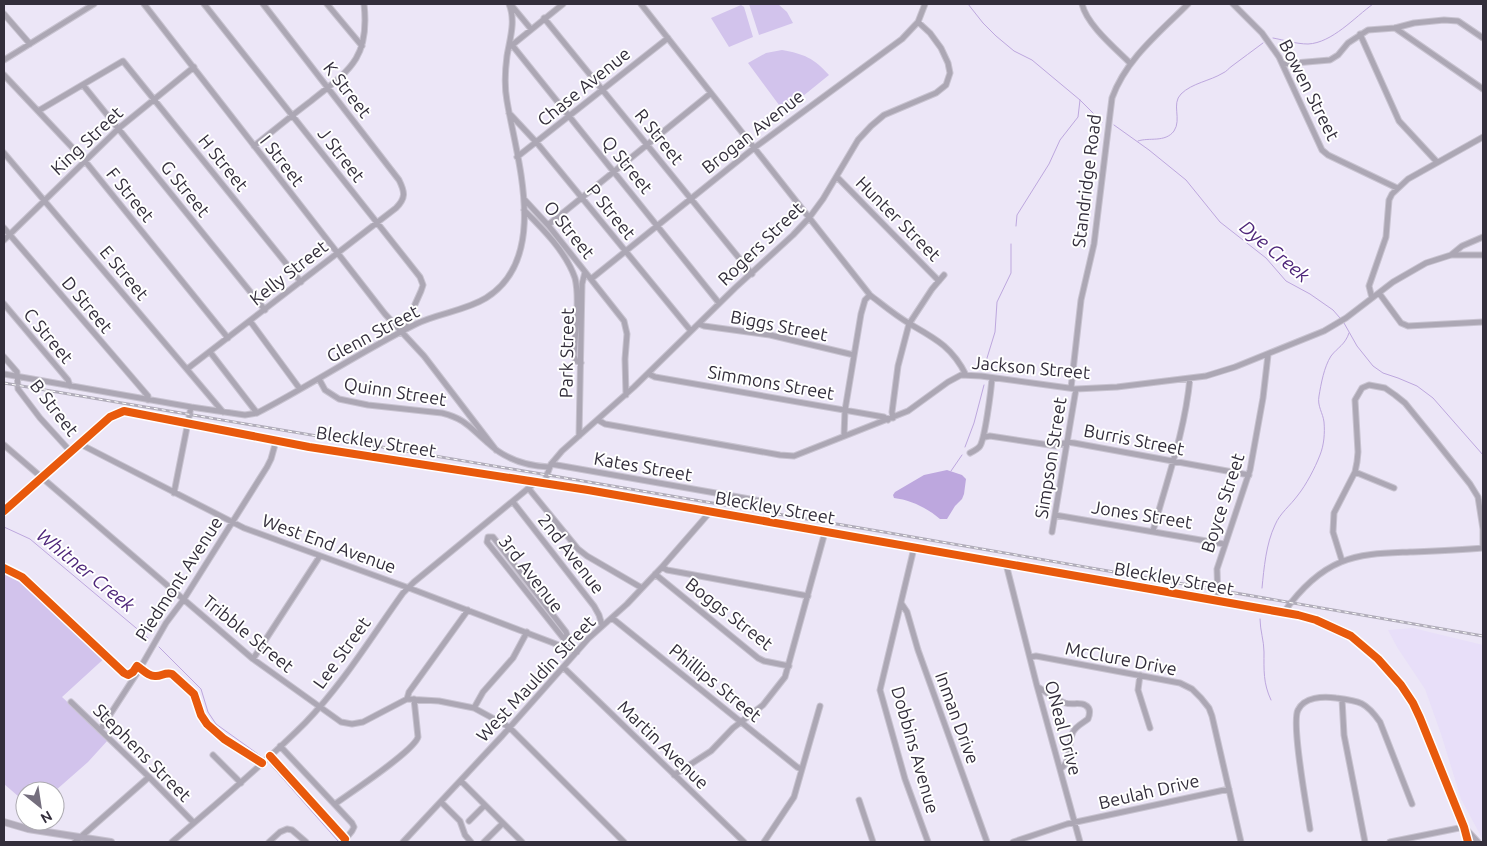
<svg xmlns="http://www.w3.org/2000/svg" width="1487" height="846" viewBox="0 0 1487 846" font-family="Ubuntu,sans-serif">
<rect width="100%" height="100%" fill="#ece6f7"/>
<path fill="#e8dff9" d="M1413,628L1483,645V840L1461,799L1441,734L1425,689L1397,647L1388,630Z"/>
<path fill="#d2c3ec" d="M749,4H778L787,12L793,23L759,35Z
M741,5L744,7L753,37L729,47L711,18Z
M782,50C804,54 814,58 829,75L787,109H782L748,63L766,53Z
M4,566L22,573L108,655L62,697L108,740L88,762L55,791H25V802L4,784Z"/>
<path fill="#bda7de" d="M947,470L962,475L966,479L964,494L962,499L955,506L947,519H940C927,508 911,500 894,498L893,495L895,492L924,475Z"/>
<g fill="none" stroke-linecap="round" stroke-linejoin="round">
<path stroke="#bda7de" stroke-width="1" d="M968,4L983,23L996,36L1014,51L1032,60L1080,100L1102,122
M1273,38C1284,40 1296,44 1308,44C1332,43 1355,17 1373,4
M1114,125L1149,150L1186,180L1220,222L1266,258L1286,281L1310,294L1333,310L1340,318
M1138,141C1149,137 1165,143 1174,131C1182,119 1171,104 1181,94C1192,83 1210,81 1223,73C1226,72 1229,68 1232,66C1242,58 1253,51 1263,43
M1016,226L1017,215L1049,164L1060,140L1078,117L1080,100
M1344,323L1357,346L1373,366L1383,373L1398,378L1417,386L1433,398L1483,455
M986,369L987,358L995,332L997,302L1011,273V244
M965,447L974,423L984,385
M951,471L962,455
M4,527L30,539L148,638
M1262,588C1264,568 1266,544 1275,525C1280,513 1290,506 1298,495C1306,485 1315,468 1320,455C1324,445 1325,433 1324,422C1323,413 1317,406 1319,396C1321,384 1324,367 1331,356C1338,347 1345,345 1349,333
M1260,619C1260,630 1264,641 1264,652C1264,670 1263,683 1271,700
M159,647L201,689L208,712L216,724L262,757
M270,764L338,841"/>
<g stroke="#c8c3d0" stroke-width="7">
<path id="minor" d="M144,4L385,314L424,356L496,450
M204,4L420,277L423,285L421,291L403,331
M327,4L362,46
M641,4L870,295C883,305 896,316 910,324C936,339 952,347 966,375
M1082,4C1087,25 1115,48 1130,63
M1233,4L1262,33L1279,57L1322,150L1328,155L1397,188
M512,6L531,29
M4,14L30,44
M544,18L752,274
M1395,28L1483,89
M1360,34L1399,121L1437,162
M512,45L719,303
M511,46L563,4
M4,60L94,4
M1283,64L1330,60L1338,55L1348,43L1368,30L1395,28L1414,23L1444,20L1458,21L1483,38
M4,75L85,161L228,338
M83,85L265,310
M38,111L123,61L301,282
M509,113L537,143L691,331
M254,146C273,131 291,116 311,101C350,70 370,58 364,4
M4,153L223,412
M517,157L668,38
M837,177L939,281
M524,199L548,225L624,321L627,334L625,359L626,395
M524,210C543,229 566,252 575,278C580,297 575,335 574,356L576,361L581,363
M548,225L711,93
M4,228L148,396V400
M4,240L119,128L194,67
M1451,255L1462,246L1483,237
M591,279L754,148L902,39L918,22L925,4
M1379,293L1401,323L1408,326L1483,322
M1372,298L1369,286L1386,237L1389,200L1392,194L1408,179L1483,137
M4,304L68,380L70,386
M250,321L300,389
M699,324L704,326L770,335L854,355
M210,352L257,413
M4,357L17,372L18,389L40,418L71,452
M187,369L396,208C406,198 405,192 399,180L263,4
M4,374L191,407L245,415L257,413C311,385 362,351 416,324C438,313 465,311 486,298C550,258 517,160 507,101C504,85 505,71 507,56C510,38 516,21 509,4
M649,374L655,377L884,417L888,420
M319,379L325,390L339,399L368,405L442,413C466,419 470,428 488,443C505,459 526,466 549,467
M1071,388L1081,300L1094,244L1112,98C1126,59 1160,32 1188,4
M893,418L892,412L898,366L909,324L932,289L944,275
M598,420L605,424L780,455L794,456L908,411L948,382L961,375L981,376L1076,389L1117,387L1206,376L1235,367L1324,331L1346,318L1393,282L1426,263L1451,255H1483
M579,436L582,284L585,272
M844,436L845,410L861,314L865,300L870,295
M985,437L990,436L1056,446L1067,442L1074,443L1249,475
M80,444L244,528L409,588L577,652
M4,445L253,659L341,722L352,724L363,722L407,699L439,701L474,708L509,727L624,842
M970,453C974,451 978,449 980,446C985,438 991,391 992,378
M551,464L761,501
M1355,472L1394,488
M544,483L551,464L562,451L634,387L735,288L793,235L809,218L823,199L858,140L871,126L884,115L936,93L946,85L950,73L948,63L941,48L930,33L918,22
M529,489L578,549L587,556L642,588
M174,493L191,407
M513,502L594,606L599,615L602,625
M4,511L110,417L124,411L309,447L588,490L1298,615L1316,620L1351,636L1378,659L1401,685L1413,703L1420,718L1464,827L1468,842
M1055,515L1224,544
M1153,531C1167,480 1185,431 1190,378
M1052,532L1076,389
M914,548L880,690L905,779L928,842
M1483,548V530
M1342,561L1333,532L1334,513L1355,472L1357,462L1358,452L1355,400L1362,388L1369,385L1385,388L1395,395L1405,403L1431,435L1470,484L1478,497L1483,529
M1006,564L1037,686L1080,842
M662,567L667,570L808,596
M655,574L758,658L764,661L789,666
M1218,601L1217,569L1250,470L1263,398L1268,355
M901,603L907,612L918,650L987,842
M1284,612C1299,591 1317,572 1341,562C1362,553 1387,553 1410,552C1434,551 1459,550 1483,548
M612,618L797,767L801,769
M564,639L567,635L566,632L493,537H488L487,542L564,639L568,648
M1031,657L1036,656L1180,683L1192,689L1201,698L1209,708L1212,716L1241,842
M253,659L320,556
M563,667L744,842
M1140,675L1138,690L1150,728
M1038,687C1046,692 1056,700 1065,703C1072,705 1080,702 1085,705C1091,708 1090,714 1088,719C1083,723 1076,726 1073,732C1067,744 1073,761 1060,769
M407,699L409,692L468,610
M1342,699L1344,735L1365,842
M71,702L149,777L194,823
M474,708L483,692L513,658L527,632
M100,730L139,670L166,623L184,599L267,467L271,459L276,441
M280,746L352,823L354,827L352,831L343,842
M213,755L241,783
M674,775L711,751L733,728L763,705L785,677L825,532
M461,781L522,842
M859,800L873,842
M441,802L460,821L465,835L471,842
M335,804C350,793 414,751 418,737L414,699
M469,821L485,805
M1464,827L1478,842
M1310,829C1307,809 1291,723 1298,710C1304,697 1323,696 1336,698C1360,701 1366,702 1380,722L1412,804
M75,842L149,777
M172,842C217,803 263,765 305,723C343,684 372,636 403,593L414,582L536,482
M269,842L280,832L287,829L292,830L306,842
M403,842L502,736L588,639L627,604L662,567L710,512
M484,842L503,823
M764,842L794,797L820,706
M1013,842L1067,824L1229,789
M1390,842L1464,827"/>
</g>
<g stroke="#c8c3d0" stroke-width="8">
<path id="major" d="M4,822L28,829L111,842"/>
</g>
<use href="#minor" stroke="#aca7b4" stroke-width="5"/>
<use href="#major" stroke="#b0aab9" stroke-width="6"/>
<g stroke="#b1adba" stroke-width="3">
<path id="rail" d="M4,383L878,531L1483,636"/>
</g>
<use href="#rail" stroke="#fff" stroke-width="1" stroke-dasharray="4" stroke-linecap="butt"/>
<g stroke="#fff" stroke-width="11">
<path id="cycleway" d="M4,511L110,417L124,411L309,447L588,490L1298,615L1316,620L1351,636L1378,659L1401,685L1413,703L1420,718L1464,827L1468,842
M4,568L22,577L124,673L128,675L133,672L137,666C142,669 149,677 156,676C162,676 165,672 172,674L194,694L201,715L207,724L224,739L262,763
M270,756L345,839"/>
</g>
<use href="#cycleway" stroke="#e8590c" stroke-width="8"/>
</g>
<g text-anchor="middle" stroke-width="4" stroke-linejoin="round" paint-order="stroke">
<g font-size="18" fill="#332e3b" stroke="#fff">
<text transform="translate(584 87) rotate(-39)" y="6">Chase Avenue</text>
<text transform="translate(347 90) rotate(52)" y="6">K Street</text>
<text transform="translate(1309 90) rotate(63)" y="6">Bowen Street</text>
<text transform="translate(753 132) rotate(-38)" y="6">Brogan Avenue</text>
<text transform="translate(659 137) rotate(51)" y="6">R Street</text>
<text transform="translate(87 141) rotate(-43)" y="6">King Street</text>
<text transform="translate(341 155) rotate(52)" y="6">J Street</text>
<text transform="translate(282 161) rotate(52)" y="6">I Street</text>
<text transform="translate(223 163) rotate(51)" y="6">H Street</text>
<text transform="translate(627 165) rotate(51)" y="6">Q Street</text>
<text transform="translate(1087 181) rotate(-83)" y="6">Standridge Road</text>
<text transform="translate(185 189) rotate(51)" y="6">G Street</text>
<text transform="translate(130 195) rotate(51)" y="6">F Street</text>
<text transform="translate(611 212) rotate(51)" y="6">P Street</text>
<text transform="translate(898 219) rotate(45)" y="6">Hunter Street</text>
<text transform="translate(569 230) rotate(51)" y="6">O Street</text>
<text transform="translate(761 244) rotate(-44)" y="6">Rogers Street</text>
<text transform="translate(124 273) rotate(50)" y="6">E Street</text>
<text transform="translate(289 273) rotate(-38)" y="6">Kelly Street</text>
<text transform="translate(87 305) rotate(50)" y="6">D Street</text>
<text transform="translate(779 326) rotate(11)" y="6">Biggs Street</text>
<text transform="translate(373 334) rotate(-28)" y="6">Glenn Street</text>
<text transform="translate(48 336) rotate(50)" y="6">C Street</text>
<text transform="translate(567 353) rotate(-89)" y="6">Park Street</text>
<text transform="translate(1031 368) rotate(5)" y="6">Jackson Street</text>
<text transform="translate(771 383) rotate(10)" y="6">Simmons Street</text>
<text transform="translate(395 392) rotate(9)" y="6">Quinn Street</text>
<text transform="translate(54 408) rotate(52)" y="6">B Street</text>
<text transform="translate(1134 440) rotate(11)" y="6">Burris Street</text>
<text transform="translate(376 442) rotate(9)" y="6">Bleckley Street</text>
<text transform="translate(1051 458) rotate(-81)" y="6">Simpson Street</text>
<text transform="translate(643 467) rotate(10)" y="6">Kates Street</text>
<text transform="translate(1223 503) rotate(-72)" y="6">Boyce Street</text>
<text transform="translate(775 508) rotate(10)" y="6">Bleckley Street</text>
<text transform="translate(1142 515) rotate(9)" y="6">Jones Street</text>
<text transform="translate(329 544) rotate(20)" y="6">West End Avenue</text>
<text transform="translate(571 554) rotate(52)" y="6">2nd Avenue</text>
<text transform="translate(531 574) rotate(52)" y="6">3rd Avenue</text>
<text transform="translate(179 579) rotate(-57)" y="6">Piedmont Avenue</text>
<text transform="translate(1174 579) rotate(10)" y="6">Bleckley Street</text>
<text transform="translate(729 614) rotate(38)" y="6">Boggs Street</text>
<text transform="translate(248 634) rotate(39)" y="6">Tribble Street</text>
<text transform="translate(342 653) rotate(-54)" y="6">Lee Street</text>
<text transform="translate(1121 659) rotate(11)" y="6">McClure Drive</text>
<text transform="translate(536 679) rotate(-47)" y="6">West Mauldin Street</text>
<text transform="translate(715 683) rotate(39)" y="6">Phillips Street</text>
<text transform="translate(957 718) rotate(70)" y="6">Inman Drive</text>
<text transform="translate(1063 728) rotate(75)" y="6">ONeal Drive</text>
<text transform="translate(663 745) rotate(44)" y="6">Martin Avenue</text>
<text transform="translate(915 750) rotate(74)" y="6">Dobbins Avenue</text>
<text transform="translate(142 753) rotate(45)" y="6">Stephens Street</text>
<text transform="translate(1149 792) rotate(-13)" y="6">Beulah Drive</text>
</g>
<g font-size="19" font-style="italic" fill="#4e267a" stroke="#fff">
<text transform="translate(1275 251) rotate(40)" y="7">Dye Creek</text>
<text transform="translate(86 570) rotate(39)" y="7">Whitner Creek</text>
</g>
</g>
<rect width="1487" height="846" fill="none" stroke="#332e3b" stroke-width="10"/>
<g transform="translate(40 806) rotate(150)"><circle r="24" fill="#ffffff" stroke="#adabb1"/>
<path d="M0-4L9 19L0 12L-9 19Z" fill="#746e7d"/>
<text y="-8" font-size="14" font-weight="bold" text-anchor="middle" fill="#332e3b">N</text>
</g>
</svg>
